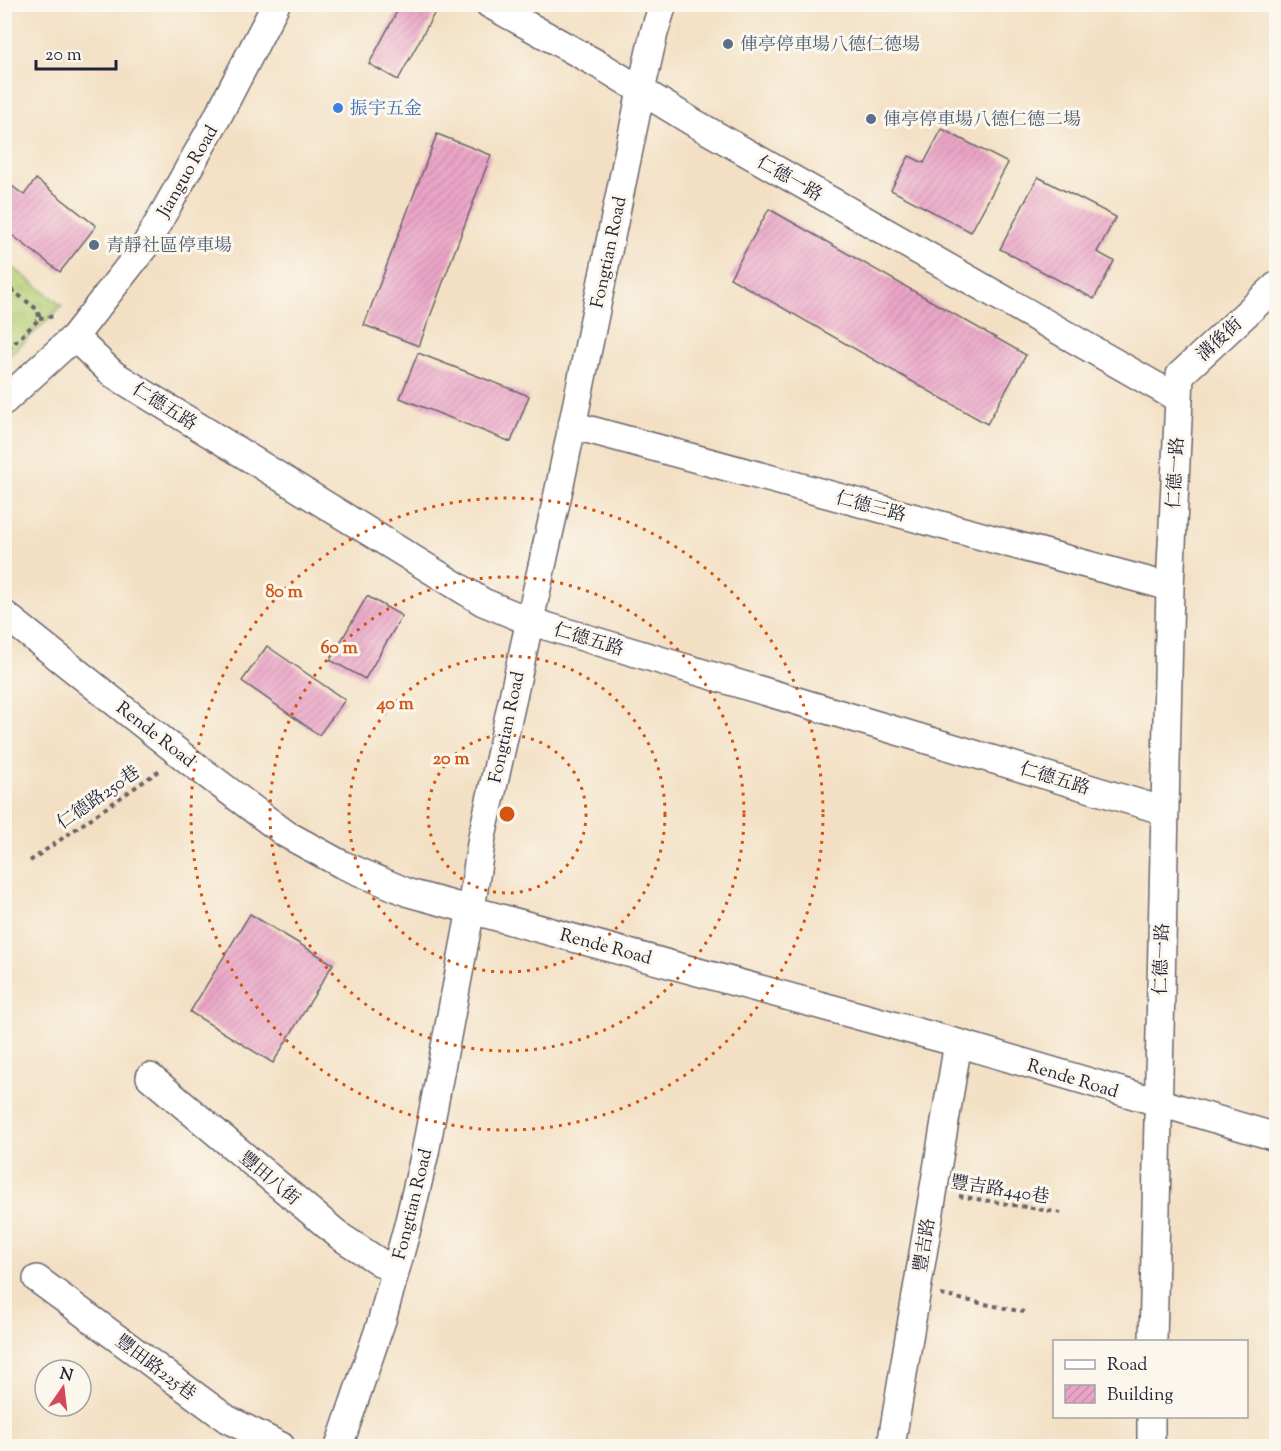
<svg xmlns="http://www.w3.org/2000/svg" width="1281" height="1451" viewBox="0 0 1281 1451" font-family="'Sorts Mill Goudy','Noto Serif TC',serif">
<defs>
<pattern id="park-crowns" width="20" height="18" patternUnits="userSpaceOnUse" patternTransform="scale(1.5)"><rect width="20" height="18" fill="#b2cd73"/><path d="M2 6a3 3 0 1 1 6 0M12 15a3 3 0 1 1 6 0" fill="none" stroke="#99b064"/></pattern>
<pattern id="building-hatch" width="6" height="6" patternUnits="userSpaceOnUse" patternTransform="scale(1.5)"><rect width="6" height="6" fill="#eaa4c6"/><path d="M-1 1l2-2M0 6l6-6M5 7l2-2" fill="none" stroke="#c88dab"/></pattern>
</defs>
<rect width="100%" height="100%" fill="#fbf7ec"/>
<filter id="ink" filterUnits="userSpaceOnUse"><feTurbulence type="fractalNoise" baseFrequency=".0167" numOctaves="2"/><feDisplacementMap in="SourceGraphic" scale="12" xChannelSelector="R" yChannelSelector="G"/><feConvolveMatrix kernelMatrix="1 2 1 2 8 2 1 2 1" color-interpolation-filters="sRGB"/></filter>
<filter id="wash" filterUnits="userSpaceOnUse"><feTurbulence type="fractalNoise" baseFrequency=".008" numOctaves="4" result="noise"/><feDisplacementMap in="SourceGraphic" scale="24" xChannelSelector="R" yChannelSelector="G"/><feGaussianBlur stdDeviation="1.35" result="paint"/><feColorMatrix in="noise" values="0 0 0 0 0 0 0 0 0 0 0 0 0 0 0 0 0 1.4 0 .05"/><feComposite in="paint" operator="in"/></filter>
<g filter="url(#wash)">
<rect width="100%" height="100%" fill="#f3e0c4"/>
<path fill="url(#park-crowns)" stroke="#6a7857" stroke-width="1.5" d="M5,261L62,306L5,360Z"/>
<g id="blocks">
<path fill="url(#building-hatch)" d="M401,4H421L435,12L398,80L369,64Z
M942,129L1008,163L971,232L891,190L909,156L924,163Z
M437,134L491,155L419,346L364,325Z
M1038,177L1116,217L1097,252L1114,261L1094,299L1000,249Z
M36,179L96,226L60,272L4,229V180L24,195Z
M769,209L1026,355L987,424L730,278Z
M418,353L529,396L511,442L400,398Z
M367,596L402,616L365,679L330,660Z
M267,646L345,700L319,735L242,681Z
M250,914L333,964L273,1063L190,1012Z"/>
</g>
</g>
<g filter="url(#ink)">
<use href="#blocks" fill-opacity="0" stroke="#6b646b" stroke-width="1.5"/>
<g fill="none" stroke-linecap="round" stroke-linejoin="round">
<g stroke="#6b646b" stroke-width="30">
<path id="minor" d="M489,4L603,67L691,121L1179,399L1170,587L1153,1342
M74,337L113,374L483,602L529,621L1165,811
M1179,399L1180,375L1276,286
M4,401L74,337L145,246L217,118L276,4
M572,425L1170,587
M4,614L189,761L286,834L341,864L409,893L958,1043L1276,1137
M150,1077L341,1237L395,1272
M37,1279L227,1419L281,1446
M339,1446L382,1320L408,1225L425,1153L471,909L482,837L561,480L641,91L654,33L663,4
M891,1446L958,1043
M1151,1446V1416"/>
</g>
<path stroke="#6b646b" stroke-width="4" stroke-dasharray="4.5 4.5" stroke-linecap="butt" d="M4,284L38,310L39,318L36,322L4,353
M4,293L10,288
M39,318L56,316
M30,861L160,770
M959,1196L1062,1213
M941,1295L1024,1312
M4,1436L18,1446"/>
<use href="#minor" stroke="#fff" stroke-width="27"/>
</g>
</g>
<g fill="none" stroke="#d45411" stroke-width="3" stroke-dasharray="3 6">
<circle cx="507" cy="814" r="79"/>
<circle cx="507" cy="814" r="158"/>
<circle cx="507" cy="814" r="237"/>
<circle cx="507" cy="814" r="316"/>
</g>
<g fill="#5c6f8a" stroke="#fbf7ec" stroke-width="2">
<circle cx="728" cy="44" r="6"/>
<circle cx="871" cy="119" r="6"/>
<circle cx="94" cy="245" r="6"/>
</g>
<circle fill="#3f7fe0" stroke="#fbf7ec" stroke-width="2" cx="338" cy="108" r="6"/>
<g text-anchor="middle" stroke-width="6" stroke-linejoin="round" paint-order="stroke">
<g font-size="18" fill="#4e5e75" stroke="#fbf7ec" text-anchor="start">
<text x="740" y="50">俥亭停車場八德仁德場</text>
<text x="883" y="125">俥亭停車場八德仁德二場</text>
<text x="106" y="251">青靜社區停車場</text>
</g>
<g font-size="18" fill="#366cbe" stroke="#fbf7ec" text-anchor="start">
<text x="350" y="114">振宇五金</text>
</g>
<g font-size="18" fill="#22223b" stroke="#fbf7ec">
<text transform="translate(187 171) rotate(-60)" y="6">Jianguo Road</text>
<text transform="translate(790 178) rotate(30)" y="6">仁德一路</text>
<text transform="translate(608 252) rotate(-78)" y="6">Fongtian Road</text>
<text transform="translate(1219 339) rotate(-43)" y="6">溝後街</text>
<text transform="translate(165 406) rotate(32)" y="6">仁德五路</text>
<text transform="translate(1175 473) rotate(-87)" y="6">仁德一路</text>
<text transform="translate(871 506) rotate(15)" y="6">仁德三路</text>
<text transform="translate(589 639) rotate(17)" y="6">仁德五路</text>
<text transform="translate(506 727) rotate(-78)" y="6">Fongtian Road</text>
<text transform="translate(156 734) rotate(38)" y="6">Rende Road</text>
<text transform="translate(1055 778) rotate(17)" y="6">仁德五路</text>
<text transform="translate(98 797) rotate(-35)" y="6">仁德路250巷</text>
<text transform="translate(606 946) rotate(15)" y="6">Rende Road</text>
<text transform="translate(1161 959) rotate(-88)" y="6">仁德一路</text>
<text transform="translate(1073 1078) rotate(17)" y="6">Rende Road</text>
<text transform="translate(270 1178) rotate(40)" y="6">豐田八街</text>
<text transform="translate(1000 1189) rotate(9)" y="6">豐吉路440巷</text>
<text transform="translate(412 1204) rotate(-76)" y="6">Fongtian Road</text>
<text transform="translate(924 1245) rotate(-81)" y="6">豐吉路</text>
<text transform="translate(156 1367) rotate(37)" y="6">豐田路225巷</text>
</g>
</g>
<circle cx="507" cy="814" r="9" fill="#d45411" stroke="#fbf7ec" stroke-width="3"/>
<g font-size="18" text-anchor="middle" font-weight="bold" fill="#d45411" stroke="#fbf7ec" stroke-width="6" stroke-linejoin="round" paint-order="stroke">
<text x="284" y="597">80 m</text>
<text x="339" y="653">60 m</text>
<text x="395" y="709">40 m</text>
<text x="451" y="764">20 m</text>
</g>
<rect width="1281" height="1451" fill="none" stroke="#fbf7ec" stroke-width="24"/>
<rect x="1053" y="1340" width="195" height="78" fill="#fbf7ec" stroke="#a4a2a5" stroke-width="1.5"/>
<rect x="1065" y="1360" width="30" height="9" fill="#ffffff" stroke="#a4a2a5" stroke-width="1.5"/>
<text x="1107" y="1370" font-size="18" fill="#22223b">Road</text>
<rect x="1065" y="1385" width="30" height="18" fill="url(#building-hatch)" stroke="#a4a2a5" stroke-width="1.5"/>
<text x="1107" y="1400" font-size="18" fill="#22223b">Building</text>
<g transform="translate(63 1388) rotate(14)"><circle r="28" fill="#fbf7ec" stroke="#a4a2a5" stroke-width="1.5"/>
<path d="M0-4.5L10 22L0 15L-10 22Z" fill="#d1495b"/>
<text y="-9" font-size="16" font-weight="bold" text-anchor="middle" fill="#22223b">N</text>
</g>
<path d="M36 60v9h80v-9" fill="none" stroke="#22223b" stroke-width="3"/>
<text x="45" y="60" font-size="18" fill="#22223b" stroke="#fbf7ec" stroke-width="4.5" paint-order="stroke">20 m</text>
</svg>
